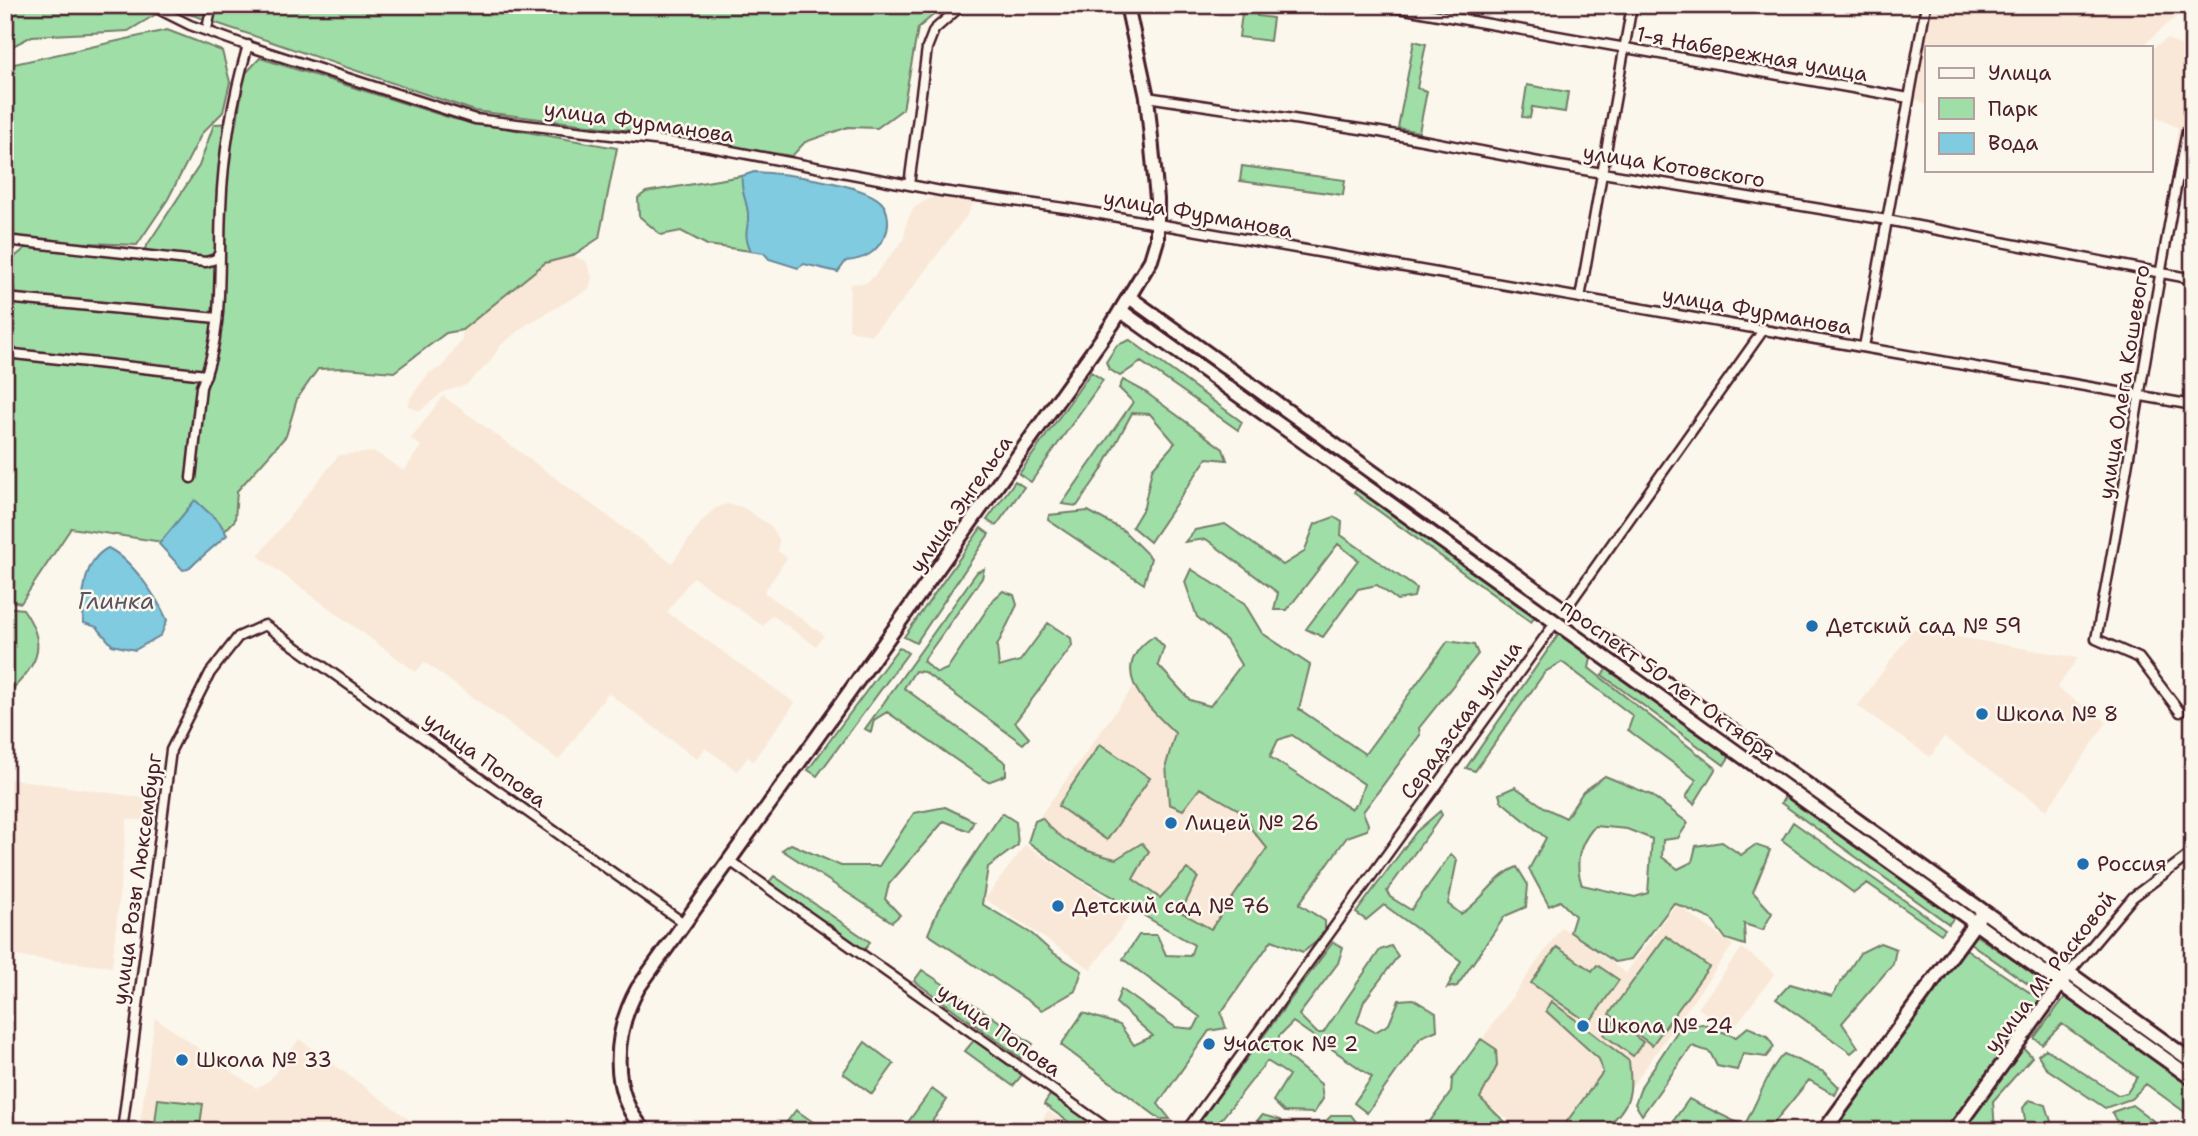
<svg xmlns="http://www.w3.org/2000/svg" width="2198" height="1136" viewBox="0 0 2198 1136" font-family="'Shantell Sans',sans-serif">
<rect width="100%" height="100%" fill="#fbf7ec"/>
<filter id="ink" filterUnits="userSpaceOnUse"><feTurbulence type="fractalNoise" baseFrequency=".0143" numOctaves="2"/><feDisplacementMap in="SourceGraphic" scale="14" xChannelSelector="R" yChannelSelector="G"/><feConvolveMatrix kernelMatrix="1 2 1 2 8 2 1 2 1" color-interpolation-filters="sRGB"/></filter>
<g filter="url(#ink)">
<path fill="#f9e8d7" d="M1921,5H2190L2141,47H1927V106L1904,91Z
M2167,39L2193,51V172L2175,151L2178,128L2151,114V49Z
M950,195L976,199L967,215L901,303L871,335L849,330L850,284L866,283L875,275L904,239L907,221L914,208L933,196Z
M572,256L586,261L592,277L589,289L526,325L501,345L489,363L466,385L443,392L420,411L408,406L411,397L429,373L442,367L462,339V330L545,263Z
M443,396L672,563L703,520L714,509L727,504L742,507L771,526L779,539L778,551L787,558L764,592L824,635L816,646L772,615L763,626L693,577L667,612L795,703L753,761L748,757L737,771L705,748L697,759L608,693L559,760L424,662L416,672L258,556L339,455L375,452L404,471L421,446L411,439Z
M1913,629L2078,658L2057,688L2107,722L2047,810L1944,737L1930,757L1858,706Z
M1133,687L1312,816L1210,958L1030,830Z
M5,778L152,799L149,821L127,819L112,967L5,955Z
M1025,845L1131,914L1091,969L985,899Z
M1676,904L1733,945L1600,1131H1525L1453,1080L1562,927L1626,973Z
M1742,948L1775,973L1731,1032L1698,1008Z
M155,1018L256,1088L270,1080L299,1039L414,1123L408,1131H139Z
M1048,1111L1076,1131H1034Z"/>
<path fill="#9fdea7" stroke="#747e69" stroke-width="2" fill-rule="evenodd" d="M5,5H138L158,13L128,31L32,36L5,50Z
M163,5H945L918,28L903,109L877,128L848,127L805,142L792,156L620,129L475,111Z
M1243,5H1258L1257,16L1273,18L1270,41L1239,37Z
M167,30L222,51L230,82L223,112L202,133L168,199L137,245L19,240L5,251V66Z
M1414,41L1426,44L1417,88L1427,91L1419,132L1398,128Z
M260,58L454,119L617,148L599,238L572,256L545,263L462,330L446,333L394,372L345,368L318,369L297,399L286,436L237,491L235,520L208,549L71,528L21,603L5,600V265L28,246L142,253L199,166L214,124L237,123L244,75Z
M1527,85L1568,92L1565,112L1532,107L1530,118L1522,117Z
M1242,166L1345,180L1343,195L1240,181Z
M742,176C741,189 746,198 748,211C751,229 742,227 751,251L707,245L681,231L661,235L639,216L638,198L646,192Z
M1130,340L1242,422L1238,430L1141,362L1120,376L1109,369L1106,362L1117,345Z
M1091,372L1103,380L1031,482L1019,474Z
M1123,380L1144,391L1223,449L1227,460L1207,458L1150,542L1132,527L1144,507L1152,469L1175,443L1150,414L1132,413L1101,471L1077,506L1062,504L1133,402L1119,388Z
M1015,481L1024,487L996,526L987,520Z
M1359,486L1536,615L1531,622L1354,493Z
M1088,511L1123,530L1151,558L1144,584L1048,520L1049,515Z
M1334,517L1342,522L1341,535L1416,588L1414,597L1397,600L1377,585L1358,589L1323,637L1306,629L1358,560L1338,544L1287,610H1274L1278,593L1206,539L1185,542L1195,530L1225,524L1283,565L1304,552L1315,524Z
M981,528L989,534L916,643L904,637Z
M984,569L982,578L923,661L937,673L947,669L994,599L1003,591L1014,595L1017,605L997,646L999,667L1020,661L1048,623L1071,638L1072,646L1015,722L1029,738L1023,744L924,672L915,671L904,688L1006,763V775L988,782L887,712L874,720L871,732L865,729L977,572Z
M1191,569L1244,603L1262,633L1310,665L1299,709L1365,754L1448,641L1474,645L1478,654L1419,728L1420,735L1363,812L1368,824L1367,830L1347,837L1299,904L1325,921V935L1303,952L1272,940L1221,1013L1226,1028L1209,1031L1158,1104L1170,1119H1160L1061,1045L1083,1013L1120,1025L1134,1045L1153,1036L1116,1003L1121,989L1175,1027L1194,1029L1200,1017L1123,959L1139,935H1157L1166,955L1190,956L1194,945L1078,877L1028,842L1035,821L1042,818C1061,843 1086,852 1116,859L1142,843L1149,851L1133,879L1160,898L1187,869L1198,877L1181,912L1211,929L1267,848L1252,830L1246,814L1200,788L1183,810L1169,804L1166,765L1175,733C1147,706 1104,669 1154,636L1164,647L1158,665L1190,700L1210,706L1241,665L1226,640L1197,617L1185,582ZM1292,735L1364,784L1358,802L1351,809L1270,757L1278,740Z
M5,607L23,609C51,649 35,666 5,697Z
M1561,631L1592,653L1589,668L1716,768L1694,804L1686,797L1696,780L1628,730L1633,716L1562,662L1545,672L1475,771L1466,768Z
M899,647L908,653L817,776L808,770Z
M1610,665L1731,754L1724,765L1602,675Z
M1100,744L1150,778L1107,840L1058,806Z
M1605,776L1651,795L1688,823L1678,838L1663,840L1662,857L1678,869L1692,862L1696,846L1722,842L1741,855L1755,845L1770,850L1753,892L1772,913L1763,930L1744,924L1745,945L1726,939L1711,919L1674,903L1631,959L1615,962L1570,932L1575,916L1560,901L1549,906L1529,869L1546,838L1501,801L1499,794L1515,787L1547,809L1566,818L1583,792ZM1595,826L1627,829L1652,839L1648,893L1635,897L1582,885C1574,863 1579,844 1595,826Z
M1786,795L1955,916L1949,924L1781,803Z
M945,807L974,821L969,831L944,821L889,884L885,899L900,915L892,922L782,850L791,844L841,866H879L914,813Z
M1440,811L1442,815L1387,891L1390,897L1411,910L1451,854L1457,860L1448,904L1461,914C1483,901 1493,877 1517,867L1528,885L1526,907L1505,916L1457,986L1447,988L1461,961L1384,905L1366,920L1356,913L1416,832Z
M1002,813L1016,822L1018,845L988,867L982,904L1032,934L1052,952L1082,971L1075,991L1042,1010L928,934L938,910Z
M1793,822L1945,929L1941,934L1867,883L1854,893L1782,840Z
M774,876L870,942L863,952L769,882Z
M1975,935L2045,980V992L2042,994L1970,943V938Z
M1666,936L1709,967L1652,1045L1609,1014Z
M1333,942L1343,947L1338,963L1299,1015L1317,1033H1323L1380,950L1391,946L1398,956L1364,1001L1357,1022L1375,1032L1389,1024L1399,1000L1413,999L1436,1013L1437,1030L1421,1037L1367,1113L1354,1103L1372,1077L1293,1022L1279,1036L1277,1048L1321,1084L1323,1099L1314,1113L1284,1112L1273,1101L1289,1075L1267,1061L1212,1131H1193Z
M1880,943L1896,949L1893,964L1842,1023L1858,1047L1851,1053L1776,999L1790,984L1832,996L1860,953Z
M1557,947L1592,971L1597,965L1619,980L1589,1023L1531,983Z
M1966,949L2042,1001L1948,1131H1834Z
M922,970L1033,1044L1021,1058L914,981Z
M2065,997L2193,1089V1118L2146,1084L2131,1099L2105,1108L2047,1069L2038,1055L2046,1049L2118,1095L2127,1093L2137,1077L2062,1024L2042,1044L2034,1038Z
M1551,1001L1629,1061C1634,1099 1628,1105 1604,1131H1560L1603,1072L1599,1059L1546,1011Z
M1614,1021L1643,1042L1633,1056L1604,1035Z
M1702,1024L1736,1037L1748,1027L1767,1036L1774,1047L1766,1057L1743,1054L1737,1070L1717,1066L1710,1052L1692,1046L1642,1115L1635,1104L1642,1085L1679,1029Z
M1481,1039L1496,1049L1497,1066L1480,1098L1514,1131H1423L1451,1092L1452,1079Z
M974,1040L1022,1075L1013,1086L965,1051Z
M865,1042L894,1064L872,1094L843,1073Z
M2023,1047L2032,1057L1993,1101L1995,1131H1961Z
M1784,1054L1824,1072L1839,1087L1835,1095L1809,1080L1767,1131H1704L1685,1123L1679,1131H1666L1689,1099L1744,1126C1755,1107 1771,1064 1784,1054Z
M932,1089L947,1100L925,1131H915L906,1125Z
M1050,1095L1103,1131H1081L1044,1104Z
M158,1099L203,1104L199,1131H154Z
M2029,1100L2046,1105L2054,1131H2027L2023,1108Z
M2132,1105L2167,1131C2148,1131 2119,1136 2112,1112Z
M796,1110L826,1131H797L786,1123Z
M1262,1115L1281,1120L1284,1131H1249Z
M1332,1115H1351L1357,1123L1352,1131H1316Z"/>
<path fill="#80cbe0" stroke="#6a8698" stroke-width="2" d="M754,172C781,173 862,183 881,202C889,210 890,226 885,236C875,254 865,259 846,261L838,272L804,264L798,268L769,259L764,253L751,251C742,230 749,232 748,214C747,200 740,191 742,176Z
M195,500L220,523L227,535L188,569L183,570L159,544Z
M108,548C131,559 157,597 167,620L161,635L135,650L112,645L97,627L84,623C81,598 83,560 108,548Z"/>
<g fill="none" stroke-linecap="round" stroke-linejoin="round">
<g stroke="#4a1f2b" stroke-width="13">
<path id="street" d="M150,5L190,25L251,47L475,119L705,146L941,191L1072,209L2193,405
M1382,5L1909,98
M207,29L212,5
M1147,97L1380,132L1560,166L1887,220L2193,279
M909,185L927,48L934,30L962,5
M5,240L206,262L216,259L220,252
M5,298L217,318
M1580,298L1632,5
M1864,347L1926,5
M5,353L206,375
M191,478L201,387C225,333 218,266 221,208C223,154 233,97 248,45
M1565,610L1764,329
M2180,712L2139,658L2096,639C2129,470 2153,299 2187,131
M730,861L1111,1131
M2069,973L2133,897L2193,852
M122,1131L171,750L210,673L238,637L265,625L685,924
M1186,1131L1555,623"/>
</g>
<g stroke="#4a1f2b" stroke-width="18">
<path id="secondary" d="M1129,297L2193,1062
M1121,311L2193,1079
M645,1131C608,1092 614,1031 638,988L1113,323L1151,260L1157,240V199L1147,97L1127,5
M1824,1131L1978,919
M1954,1131L2065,978"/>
</g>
<use href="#street" stroke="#fbf7ec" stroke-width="8"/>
<use href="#secondary" stroke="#fbf7ec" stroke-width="12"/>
</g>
</g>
<g fill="#1f6fb2" stroke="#fbf7ec" stroke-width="2.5">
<circle cx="1812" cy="626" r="7"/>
<circle cx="1982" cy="714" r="7"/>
<circle cx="1171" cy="823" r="7"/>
<circle cx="2083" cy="864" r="7"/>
<circle cx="1058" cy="906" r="7"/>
<circle cx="1583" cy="1026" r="7"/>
<circle cx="1209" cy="1044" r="7"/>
<circle cx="182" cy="1060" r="7"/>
</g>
<g text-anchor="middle" stroke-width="5" stroke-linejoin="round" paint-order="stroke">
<g font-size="21" fill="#4a1f2b" stroke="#fbf7ec">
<text transform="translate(1752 54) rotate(10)" y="7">1-я Набережная улица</text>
<text transform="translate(639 122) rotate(8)" y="7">улица Фурманова</text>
<text transform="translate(1674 166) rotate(9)" y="7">улица Котовского</text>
<text transform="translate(1198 214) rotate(10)" y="7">улица Фурманова</text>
<text transform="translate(1757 311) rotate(10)" y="7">улица Фурманова</text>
<text transform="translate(2124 382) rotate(-81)" y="7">улица Олега Кошевого</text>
<text transform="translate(961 504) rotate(-55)" y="7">улица Энгельса</text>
<text transform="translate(1668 680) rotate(36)" y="7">проспект 50 лет Октября</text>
<text transform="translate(1461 720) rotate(-54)" y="7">Серадзская улица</text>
<text transform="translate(485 760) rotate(36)" y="7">улица Попова</text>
<text transform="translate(137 879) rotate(-82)" y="7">улица Розы Люксембург</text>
<text transform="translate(2050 972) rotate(-52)" y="7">улица М. Расковой</text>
<text transform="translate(999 1030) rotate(35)" y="7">улица Попова</text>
</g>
<g font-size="21" fill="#4a1f2b" stroke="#fbf7ec" text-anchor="start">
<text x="1826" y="633">Детский сад № 59</text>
<text x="1996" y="721">Школа № 8</text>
<text x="1185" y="830">Лицей № 26</text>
<text x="2097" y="871">Россия</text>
<text x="1072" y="913">Детский сад № 76</text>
<text x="1597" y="1033">Школа № 24</text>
<text x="1223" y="1051">Участок № 2</text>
<text x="196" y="1067">Школа № 33</text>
</g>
<g font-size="23" font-style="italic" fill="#5a5361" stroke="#fbf7ec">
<text x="116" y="609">Глинка</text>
</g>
</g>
<rect width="2198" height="1136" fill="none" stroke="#fbf7ec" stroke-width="28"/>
<rect x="14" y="14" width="2170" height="1108" fill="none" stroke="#4a1f2b" stroke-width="2.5" filter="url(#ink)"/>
<rect x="1925" y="46" width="228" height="126" fill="#fbf7ec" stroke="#b4a19f" stroke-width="2"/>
<rect x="1939" y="68" width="35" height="10" fill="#fbf7ec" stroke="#b4a19f" stroke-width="2"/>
<text x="1988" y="80" font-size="21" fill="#4a1f2b">Улица</text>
<rect x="1939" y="98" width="35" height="21" fill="#9fdea7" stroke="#b4a19f" stroke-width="2"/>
<text x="1988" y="116" font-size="21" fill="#4a1f2b">Парк</text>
<rect x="1939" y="133" width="35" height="21" fill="#80cbe0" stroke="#b4a19f" stroke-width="2"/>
<text x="1988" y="150" font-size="21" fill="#4a1f2b">Вода</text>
</svg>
